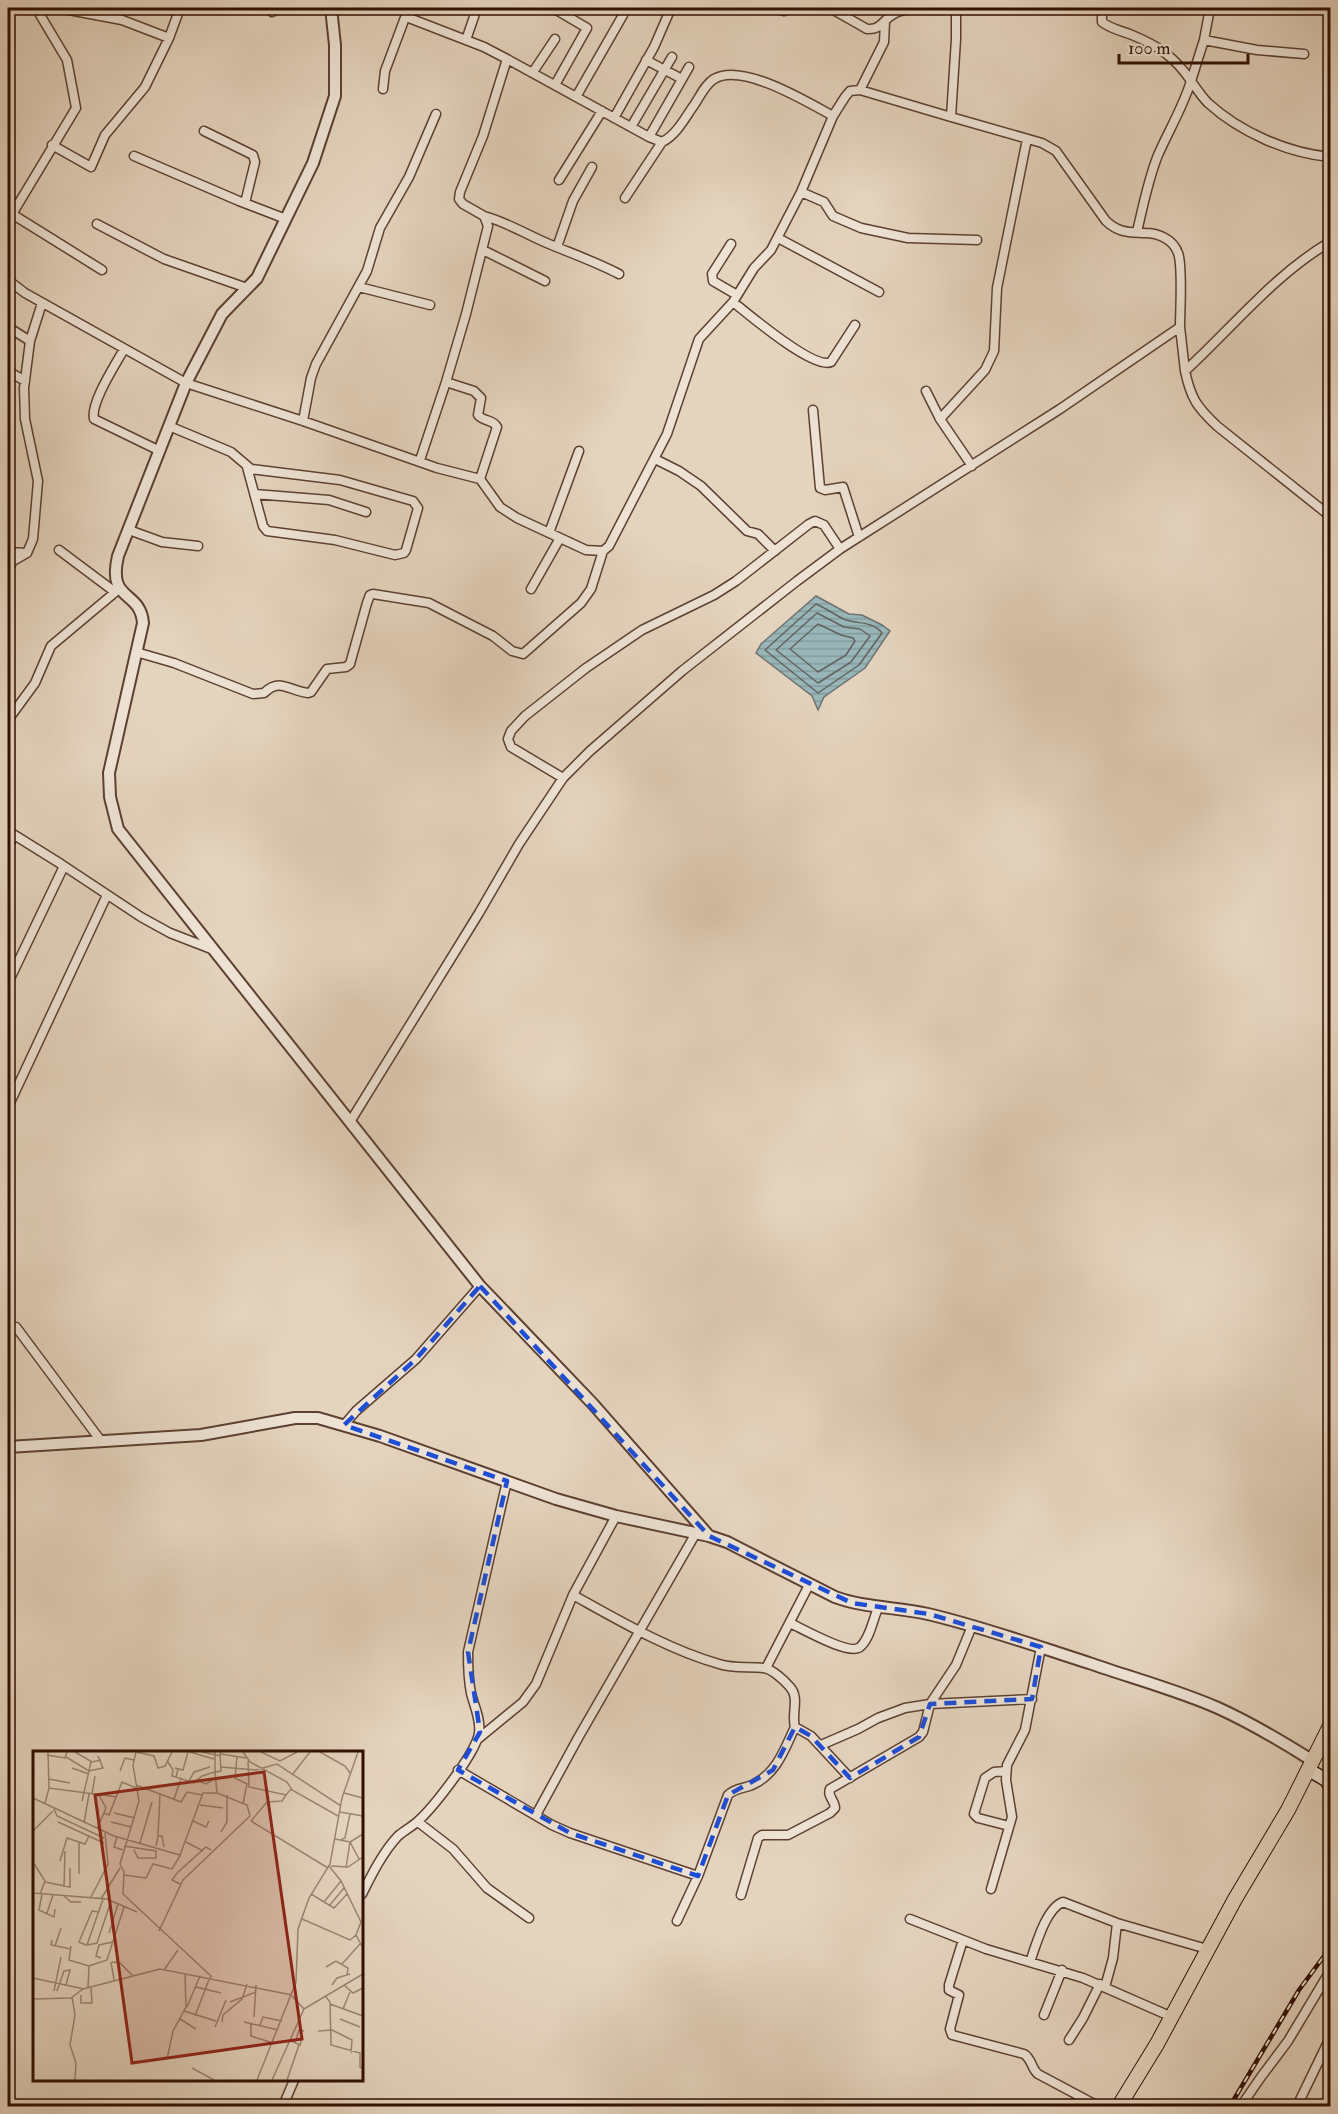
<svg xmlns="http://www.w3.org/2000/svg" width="1338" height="2114" viewBox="0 0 1338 2114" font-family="'IM FELL Double Pica',serif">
<defs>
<pattern id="water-rules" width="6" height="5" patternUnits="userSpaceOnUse" patternTransform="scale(1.5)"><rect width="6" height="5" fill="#98b6b9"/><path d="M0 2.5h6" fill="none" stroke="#839b9d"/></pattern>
</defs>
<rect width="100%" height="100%" fill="#e4d3bd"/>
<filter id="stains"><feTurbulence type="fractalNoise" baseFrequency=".00333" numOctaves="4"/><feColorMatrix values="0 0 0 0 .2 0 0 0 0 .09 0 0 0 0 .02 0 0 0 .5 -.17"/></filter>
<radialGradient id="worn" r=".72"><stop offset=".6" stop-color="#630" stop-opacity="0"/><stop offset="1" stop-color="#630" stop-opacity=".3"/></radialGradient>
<path fill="url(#water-rules)" stroke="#6e7370" stroke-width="1.5" d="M816,596L849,614L862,615L882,625L890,631L865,668L824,697L818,710L812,696L756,653L761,644Z"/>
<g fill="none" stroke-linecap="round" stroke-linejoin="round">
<path stroke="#64625e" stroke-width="1.5" d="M816,604C826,608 836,616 846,620C859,624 872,621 882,633L859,665L818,693L765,650Z
M817,613L844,627L860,629L870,636L851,662L818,683L776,650Z
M818,624L841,635L853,638L855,641L846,655L818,672L790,649Z"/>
<g stroke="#5d4031" stroke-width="11">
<path id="minor" d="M58,8L122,20L169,38
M406,8V15L409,18L484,47L507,59L483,136L460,192L459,199L463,204L484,216L488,226L466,314L446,382
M553,8L587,28L555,85
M773,8L784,11L790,8
M830,8L867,29C881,30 882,21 892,15C899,10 908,9 916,8
M1102,8V22C1111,29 1122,31 1132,35C1157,45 1176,58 1191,81C1183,107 1169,130 1158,155C1148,180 1143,206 1137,232
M1210,8L1204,40L1191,81C1196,88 1202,97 1208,103C1240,132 1287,153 1330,157
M272,12L274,8
M466,40L477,8
M1204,40L1257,50L1304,54
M507,59L649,137L662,142C675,136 684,120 692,108C699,99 704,85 714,79C742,62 807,102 833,116
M646,60L682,79
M533,72L555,39
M383,89L385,71L406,15
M860,90L884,42L885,21
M576,97L623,15
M614,118L654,47L671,8
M631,127L672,57
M204,131L253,155L255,162L245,203
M649,137L689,67
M52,145L91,167L105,135L145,87L169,38L180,8
M134,156L239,201L286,219
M559,180L602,111
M801,192L824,202L833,216L861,228L908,238L977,240
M625,198L662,142
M12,214L102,270
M484,216C507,222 527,235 549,244C573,254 596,262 619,274
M8,221L76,108L67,60L36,8
M97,224L164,259L247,288
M778,238L879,292
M731,244L712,274L713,281L737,295
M557,247L573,201L592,167
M483,250L545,281
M8,280L25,293L186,383L303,421L437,468L480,479L500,507L517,518L586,550L603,551L609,546L667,434L699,339L733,302L754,268L771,250L801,192L833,116L845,97L850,91L860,90L951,117
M359,287L430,305
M733,302C748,314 814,370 831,362L855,325
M8,327L30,341
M1180,327L1185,371C1232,328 1275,274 1330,242
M124,349C116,364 90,403 94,419L160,451
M8,371L25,381
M1185,371C1191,399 1197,407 1217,426L1330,516
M926,391L940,419L972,466
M813,410L820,488L825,490L843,487L859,537
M940,419L985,370L994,351L997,288L1027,139
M303,421L311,378L316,364L367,271L380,228L409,177L436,114
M169,426L231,452L251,469L340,480L413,501L418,508L406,550L404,553L395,555L335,540L267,531L263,526L247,467
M655,459L679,471L701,486L747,531L758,534L775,551
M420,460L446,382L474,391L481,398L478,415C484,422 493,419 497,427L480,479
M255,494L329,500L366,512
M129,530L162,542L198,546
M549,533L579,451
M59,550L115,592
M8,552L27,553
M8,569L13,561L27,553L33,539L38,481L25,419L24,388L30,341L42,303
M531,589L560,538
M136,652L174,663L253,694L264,693C280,677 289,691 308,693L311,692L327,669L346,667L350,664L367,603L370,595L373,594L429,603L493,636L512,651L523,654L581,603L591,589L603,551
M8,720L35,683L51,646L119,589
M563,778L511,747L508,739L511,731L525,716L586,668L642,630L714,595L736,581L809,524L815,521L824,525L840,549
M8,831L61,864L141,917L170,933L214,950
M8,847L14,835
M8,983L64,866
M8,1107L107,895
M350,1122L479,913L519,844L563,778L590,751L682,671L797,581L840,549L1060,409L1180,327C1180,312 1183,266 1178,253C1173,239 1158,233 1145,233C1128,232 1119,233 1106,221L1056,151L1042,143L951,117L956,39V8
M8,1325L16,1327L101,1441
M344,1425L356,1411L416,1359L480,1286
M573,1595C618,1620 669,1650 719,1664C734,1669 749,1666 764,1668C772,1669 785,1681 790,1687C800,1698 791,1714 795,1727C785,1748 777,1773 754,1784C745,1789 736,1787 728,1795L698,1876L677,1921
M790,1623C803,1629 850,1656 860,1647C870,1639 873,1619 878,1608
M766,1668L809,1585
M795,1727L811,1736L850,1778
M478,1739L523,1702L536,1684L573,1595L616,1516
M821,1745L858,1729L878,1718L905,1708L930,1704L1032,1699
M458,1770L552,1825L570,1833L698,1876
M1006,1771L994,1772L985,1778L974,1814L978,1818L1009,1826
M536,1815L578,1738L696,1533
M418,1822L453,1849L487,1888L529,1918
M991,1889L1012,1817L1006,1780L1007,1765L1025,1730L1041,1647
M362,1894C372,1874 383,1852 398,1836C404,1831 411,1827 417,1822C433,1808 476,1753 479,1733C481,1719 474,1706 471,1693C468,1679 468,1666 468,1652L507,1481
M741,1895L758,1838L762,1835H788L830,1813L835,1808C835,1801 827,1796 830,1789L919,1737L923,1732L930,1704L956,1665L972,1626
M910,1919L986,1949L1083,1978L1172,2017
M963,1940L949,1985V1990L959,1995L950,2029L952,2035L1024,2054C1032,2059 1031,2068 1038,2074L1098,2106
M1030,1962C1036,1945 1046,1908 1063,1902L1117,1923L1207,1949
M1105,1987L1113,1958L1117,1923
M1044,2015L1062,1970
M1069,2040L1083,2018L1100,1984
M283,2106L294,2080
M1241,2106L1261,2077L1288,2041L1330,1971
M1297,2106L1327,2044L1330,2041"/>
</g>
<g stroke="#5d4031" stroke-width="14">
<path id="tertiary" d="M331,8L335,45V96L313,163L257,278L222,314L186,383L118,556C107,603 140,589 143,623L109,773L110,797L118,829L480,1286L593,1404L709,1536
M8,1447L201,1435L295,1418H318L380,1436L556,1499L616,1516L709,1536L727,1542L835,1597C865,1608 897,1607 928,1614C983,1627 1036,1646 1089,1663C1132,1678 1177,1690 1218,1708C1251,1723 1283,1742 1313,1761"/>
</g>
<g stroke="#300f02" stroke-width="15">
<path id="secondary" d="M1309,1770L1326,1780L1330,1786"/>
</g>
<g stroke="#300f02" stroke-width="16">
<path id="primary" d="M1119,2106L1157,2044L1235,1899L1288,1810L1330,1726"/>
</g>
<use href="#minor" stroke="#ede2d4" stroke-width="8"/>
<use href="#tertiary" stroke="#ede2d4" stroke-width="10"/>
<use href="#secondary" stroke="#ede2d4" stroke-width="12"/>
<use href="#primary" stroke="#e4d3bd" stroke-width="14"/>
<g stroke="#300f02" stroke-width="4.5">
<path id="rail" d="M1230,2106L1299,1990L1330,1948"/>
</g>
<use href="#rail" stroke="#ede2d4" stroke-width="2" stroke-dasharray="7" stroke-linecap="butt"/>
</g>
<path fill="none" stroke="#1d4ed8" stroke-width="4.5" stroke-dasharray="12 8" stroke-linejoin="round" d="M480,1286L709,1536L852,1603L929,1614L1041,1647L1032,1699L930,1704L919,1737L850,1778L811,1736L795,1727L773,1770L728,1795L698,1876L570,1833L458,1770L480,1732L468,1652L507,1481L344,1425L416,1359Z"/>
<g transform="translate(33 1751)">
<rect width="330" height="330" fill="#e4d3bd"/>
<path fill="none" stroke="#9c8572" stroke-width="1.5" d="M15,1L16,37M42,1L59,11L68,9M103,1L100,14L106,50L87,113L91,121L90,143L179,226M103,1L121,5L125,17L132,15L139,1M157,1L181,8M169,1L188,5M210,1L217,11L254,31L259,39L305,65M228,1L247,10L264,1M287,1L312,15L317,22M188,3L213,7M14,4L32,7L34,1M33,6L56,20L70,17L65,5M204,6L202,27L214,33L210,53M215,10L216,36L253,44L258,38M135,11L140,19L139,25L143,26M188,16L223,19L244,13L308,55M39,17L56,23M142,17L150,19L155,1M145,18L143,26L161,32L169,25L182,21V1M87,20L92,7L101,9M259,24L277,1M16,28L37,32M163,29L173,33L183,27M156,30L161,21L177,16M103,34L127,43L125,85M311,42L330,47M59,43L62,25M127,43L148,51L154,41L169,44M0,47L81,85L147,104L170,42H184M141,48L148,28M49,50L58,11M12,52L16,37L84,46M167,54L190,57M21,58L24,65L71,87M307,61L330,65M71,62L76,64L89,31L103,37M81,62L102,67M160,70L173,76L176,70M218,70L295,117M218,70L234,51L249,50L253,44M25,71L71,92M78,71L98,76M51,72L56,43M64,78L73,57L66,44M0,80L20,60M188,81L194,71V44M84,86L81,96L90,99M302,88L317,91L326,108M308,89L312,87L317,63M153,91L170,100M107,92L119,51M91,95L123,100V107H105L101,99M123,95L125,85H129L131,96M27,110L34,87L52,93L56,85M0,111L12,130L7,143M296,115L308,130L328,171L323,184L330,197M298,115L315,116L330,106M313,117L317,91L330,83M46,123V91M91,124L113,127L120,113L139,118L148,103M12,131L37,136V117M147,133L139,129L144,122L173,96L178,99M31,136L32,100M0,142L74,148L104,161M9,143L6,159L21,166L22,158M278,143L301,157L314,143M31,145L38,151H48M58,146L75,113L72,82M68,148L87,117M70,148L54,194L64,192L78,150M291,151L308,130M296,155L311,137M14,162L20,144M269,168L317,189L323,184M126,180L150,129L217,65L214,54L184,42L182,21L188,20L187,1M76,182L85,153M19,189L18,194L38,198M53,194L46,191L59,160L66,161M22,195L28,177M38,195L36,209L56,215L55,237M68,207L63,205L66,194L80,191M78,211L81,229M79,211L87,212L100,225M309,213L327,193M56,215L74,209L91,156M293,216L303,210L315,217L314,224M131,219L145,199M0,227L51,238M299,234L304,227L317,223M311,234L320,242L330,237M163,236L188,242M21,240L28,206M24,240L31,220L37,219L33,234M48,244V252H59L58,237M259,245L271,258L330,223M39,246L42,264L37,294L43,312L42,329M293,246L297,251L298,294L327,302V316L330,318M0,248L38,247L50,238L127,218L259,244M197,251L223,241M297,253L330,265M154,256L167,225M310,258L317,241M151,260L183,270M162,265L177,226M221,266L223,234M147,268L163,278M307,268L327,276M189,271L190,264L209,248L214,233M211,271L245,279M218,273V285L240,292M227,274L230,266L249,270M182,276L193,249M285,280L299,279L319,289L318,302M256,289L267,294L269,286M262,292L266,279L271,280M134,308L140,280L153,256L152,223M159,317L181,329M224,329L263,231L265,178L276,147L297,113L309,47L325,1M239,329L271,258M254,329L266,294"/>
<path fill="#8f2418" fill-opacity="0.15" stroke="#8f2418" stroke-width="3" d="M231,21L269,288L99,312L62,44Z"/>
<rect width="330" height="330" fill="none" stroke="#300f02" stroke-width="3"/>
</g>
<rect width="1338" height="2114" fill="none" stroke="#e4d3bd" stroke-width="30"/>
<rect x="9" y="9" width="1320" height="2096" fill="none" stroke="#300f02" stroke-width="3"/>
<rect x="15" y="15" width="1308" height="2084" fill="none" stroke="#300f02" stroke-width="1.5"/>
<path d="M1119 54v9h129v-9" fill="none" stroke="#300f02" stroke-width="3"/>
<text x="1128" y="54" font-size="18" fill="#300f02" stroke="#ede2d4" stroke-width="4.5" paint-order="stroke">100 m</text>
<rect width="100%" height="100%" filter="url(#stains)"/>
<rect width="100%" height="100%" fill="url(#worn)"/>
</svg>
